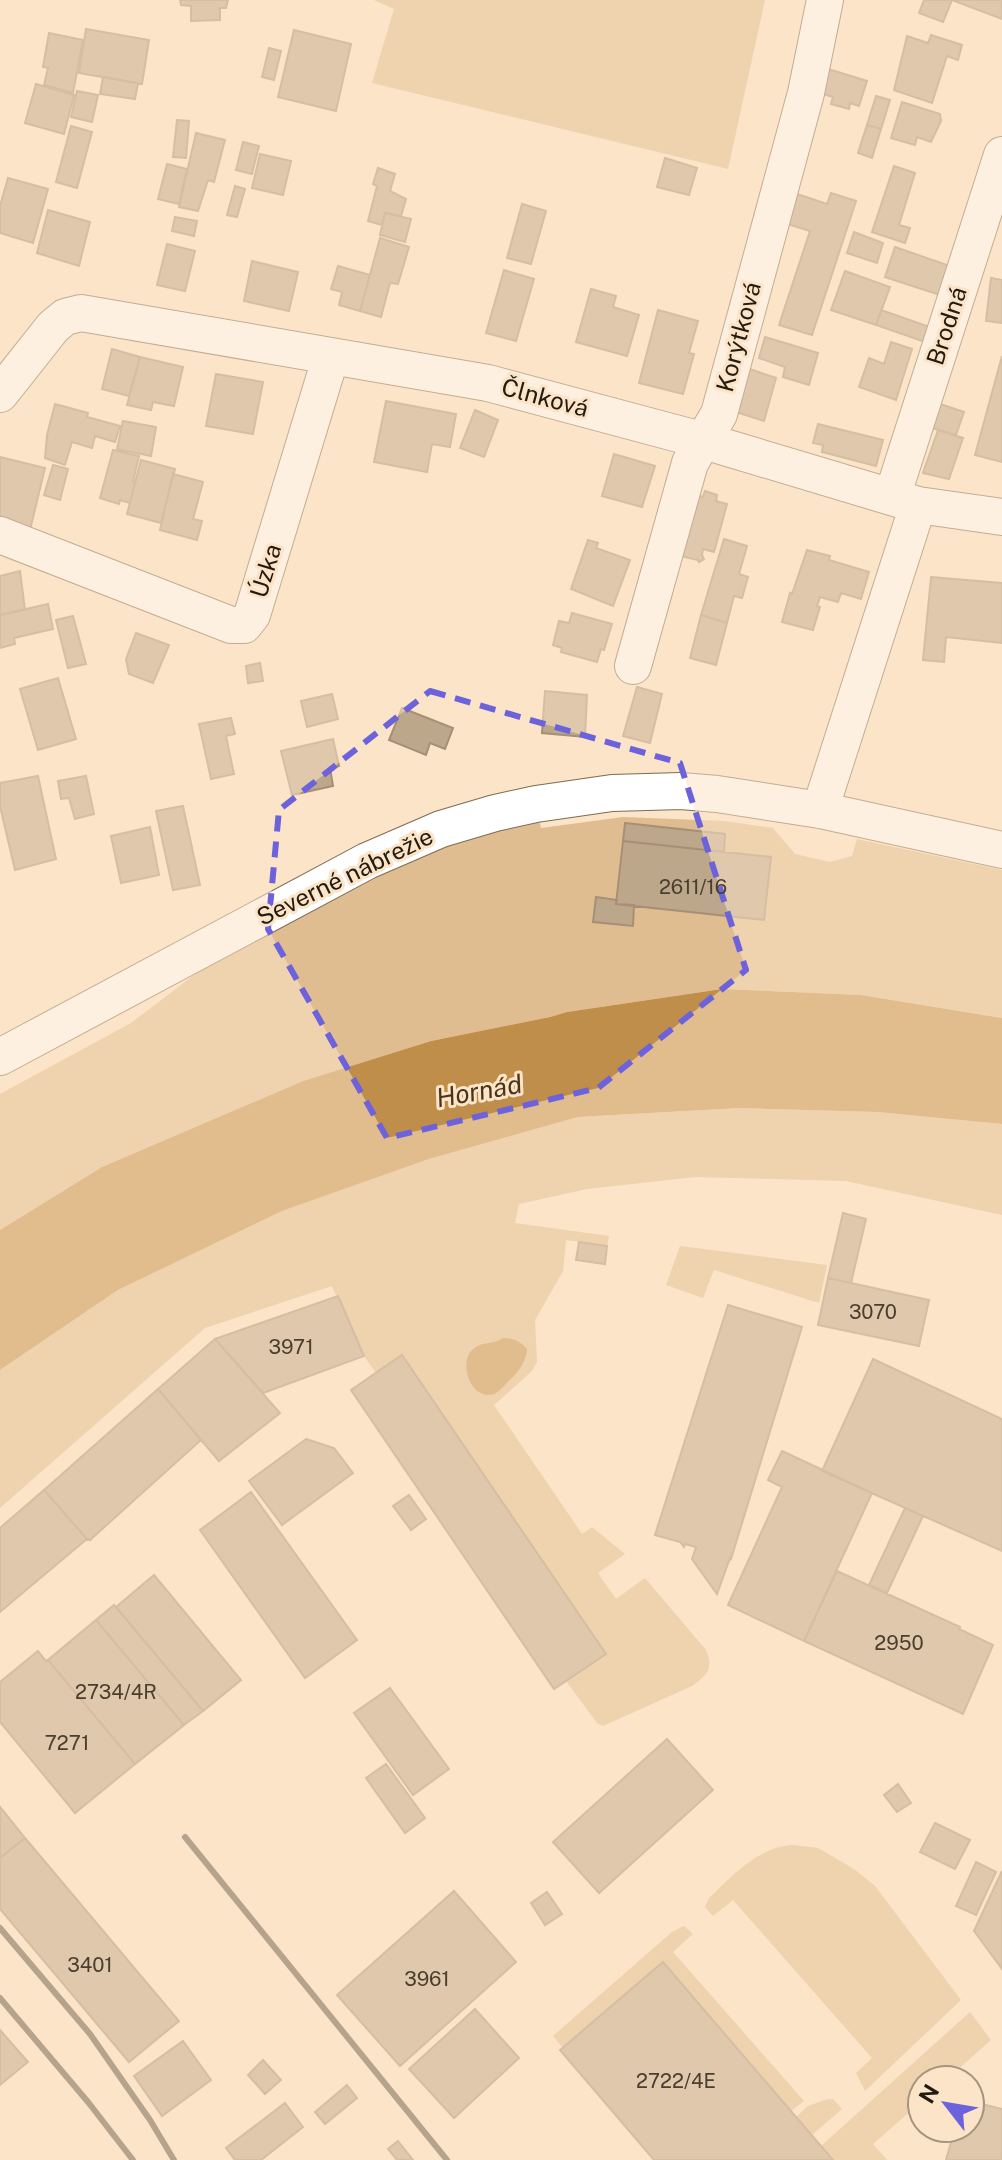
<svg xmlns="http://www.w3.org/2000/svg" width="1002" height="2160" viewBox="0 0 1002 2160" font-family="'Public Sans',sans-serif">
<rect width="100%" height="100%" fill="#fbe4c7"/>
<path fill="#e0bd91" d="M374,0H765L728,169L372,83L394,9Z
M536,804L541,828L623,817L724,821L773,828L795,854L830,862L852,856L857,839L1002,870V1018L861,995L722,989L567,1012L550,1017L431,1041L303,1081L102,1167L0,1230V1094L131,1023L206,966L441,829Z
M740,1108L877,1112L1002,1124V1215L846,1181L695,1177L587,1189L519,1204L515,1223L609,1236L607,1246L566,1240L563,1271L535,1320L537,1362L532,1371L494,1405L582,1534L592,1527L625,1554L598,1573L616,1599L645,1578L706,1650C714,1669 707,1675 692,1686L603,1726L597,1723L566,1681L605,1653L402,1356L376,1373L364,1356L332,1286L205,1328L0,1508V1370L118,1290L282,1211L429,1159L578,1117Z
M680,1246L827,1265L819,1303L714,1270L703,1298L666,1285Z
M793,1845L818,1848L854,1869L875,1886L961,2000L865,2091L856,2073L872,2058L733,1900L713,1916L705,1907L709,1898C733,1875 758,1847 793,1845Z
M684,1926L693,1934L673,1952L804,2101L791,2111L663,1962L563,2048L553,2036L672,1932Z
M970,2012L991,2040L946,2080H922V2101L873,2144L887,2160H833L821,2146Z
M828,2099H833L842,2109L812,2135L796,2117L808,2106Z"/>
<path fill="#c08e4b" d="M722,989L861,995L1002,1018V1124L877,1112L740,1108L578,1117L429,1159L282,1211L118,1290L0,1370V1230L102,1167L303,1081L431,1041L550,1017L567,1012Z
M503,1338C513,1338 520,1341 527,1349C526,1361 521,1368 513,1377C507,1382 501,1391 494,1394C470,1401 458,1362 473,1349C482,1341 493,1345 503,1338Z"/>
<path fill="#bda78b" stroke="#a69075" stroke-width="2" d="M180,0H228L226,8H220V20L191,21V6L181,5Z
M924,0H1002V19L952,0L943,22L919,13Z
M86,29L149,40L142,84L79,73Z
M294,30L351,44L336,111L278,97Z
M49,33L83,40L73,93L44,85L48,68L43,67Z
M931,35L962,45L958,60L947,56L932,103L894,90L907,36L928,43Z
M269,48L281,51L274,80L262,77Z
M825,68L867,81L859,106L850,103L849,109L831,104L833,97L817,92Z
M103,77L138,83L135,99L100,94Z
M36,84L74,95L64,134L25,123Z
M77,91L98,95L92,122L71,117Z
M876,96L890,100L881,129L867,125Z
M902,102L940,114L941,121L931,142L917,137L915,145L891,138Z
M177,120L189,121L186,158L173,157Z
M867,125L881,129L872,158L858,153Z
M71,126L92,132L77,188L56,182Z
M196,133L225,140L214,182L208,180L198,211L179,207Z
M243,142L259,146L252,174L236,170Z
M260,154L291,161L283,195L252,188Z
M665,158L697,168L689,195L657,187Z
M167,164L187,169L179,204L158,199Z
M894,166L915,173L899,225L910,228L905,243L872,232Z
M378,168L395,174L390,191L406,199L401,216L385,213L382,225L368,221L377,186L373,184Z
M8,178L48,189L33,243L0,233V206Z
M235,186L245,189L237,217L227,215Z
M788,191L827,204L831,193L856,201L812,335L779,325L810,231L778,221Z
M522,204L546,211L531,264L507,258Z
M48,210L90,222L79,266L37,253Z
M385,213L411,219L405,242L380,235Z
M175,217L197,221L194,236L172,231Z
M854,232L883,243L877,263L847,253Z
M380,238L409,247L398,284L390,283L381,317L360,311Z
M167,244L195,251L185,291L157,285Z
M895,247L950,266L940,295L885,277Z
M252,261L298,272L289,311L244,301Z
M338,266L370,275L360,311L339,305L342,292L331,289Z
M504,270L534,279L516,341L486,333Z
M845,271L890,287L876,325L831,310Z
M991,278L1002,280V323L986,321Z
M591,289L616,296L613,307L639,315L627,356L576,342Z
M658,310L698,321L689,353L694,354L683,394L639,383Z
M881,310L930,327L925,342L876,325Z
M765,337L818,353L809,385L783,377L785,367L759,358Z
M891,342L912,349L896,400L859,387L869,358L884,364Z
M112,349L140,357L129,396L102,389Z
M1002,356V462L975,455Z
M140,357L183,367L174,406L153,402L151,410L127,405Z
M744,367L776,378L764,421L730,410Z
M216,374L263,382L253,434L206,426Z
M386,401L456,414L450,447L432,444L427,472L374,462Z
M55,404L88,413L87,417L120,426L115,442L95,436L92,448L72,442L65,465L45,458L47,435Z
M940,404L964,412L956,435L932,428Z
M475,410L498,420L484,457L460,448Z
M123,421L156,427L151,456L117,449Z
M818,424L883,440L876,466L822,452L823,445L813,443Z
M938,430L963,438L949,479L923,473Z
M113,450L139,456L133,482H135L130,503L120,500L119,504L100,498Z
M614,454L655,466L642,507L602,496Z
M0,457L45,468L30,530L0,522Z
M141,460L175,469L161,523L127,514Z
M53,465L68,469L60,500L44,495Z
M173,474L203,482L193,519L202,521L197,540L160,530Z
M705,491L717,495L716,501L727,504L714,552L703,549L702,555L704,559L699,562L698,560L676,555L692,494L703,497Z
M724,539L747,546L739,574L748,577L742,598L734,596L727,623L701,615Z
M588,540L598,543L596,548L630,560L613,606L571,589Z
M807,550L830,556L829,560L869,572L861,599L841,593L838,602L820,597L817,606L820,607L813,630L782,622L790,593L792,594Z
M20,571L25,610L0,615V576Z
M931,577L1002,583V643L946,637L944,662L923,660Z
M48,604L53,629L14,638L15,644L0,648V615Z
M572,613L612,624L604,650L601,649L597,662L561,652L562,648L553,645L559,621L569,623Z
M701,615L727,623L716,665L690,658Z
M73,616L86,664L68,668L56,620Z
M136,633L169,645L153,683L129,674L126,659Z
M260,663L263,681L248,683L246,666Z
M58,678L76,739L38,750L20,689Z
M637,687L662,694L650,743L623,736Z
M545,691L587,695L585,737L542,733Z
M332,694L338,719L307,727L301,701Z
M402,708L453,728L445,749L430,743L426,755L389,740Z
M231,718L235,734L226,736L234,774L211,779L199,724Z
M333,739L339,766L330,768L333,786L292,795L281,751Z
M38,776L56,859L15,870L0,806V783Z
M86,776L94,814L75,819L69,798L61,799L58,781Z
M183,806L200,885L173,890L156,811Z
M625,823L725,834L724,852L623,841Z
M150,827L159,875L121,883L111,836Z
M623,841L771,857L764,920L616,904Z
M596,897L617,900L616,904L634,905L633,926L593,922Z
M843,1213L866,1219L851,1283L828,1278Z
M579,1242L607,1246L605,1264L576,1260Z
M828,1278L929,1300L919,1346L818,1325Z
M338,1296L364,1356L263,1393L215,1339Z
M728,1305L802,1327L731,1559L730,1558L717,1594L692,1559L696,1547L685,1544L684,1547L680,1542L655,1535Z
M215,1339L280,1413L219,1461L158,1389Z
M402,1355L606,1654L554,1689L351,1390Z
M873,1359L1002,1419V1551L822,1471Z
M158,1389L201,1440L90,1540L87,1539L44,1490Z
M306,1439L334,1448L353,1473L282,1525L249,1481Z
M782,1451L872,1493L804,1641L728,1605L782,1487L768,1480Z
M44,1490L87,1539L0,1612V1528Z
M251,1492L357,1640L305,1678L200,1530Z
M409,1495L426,1519L411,1530L393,1506Z
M905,1508L923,1516L887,1593L869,1585Z
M837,1571L960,1627L959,1629L993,1645L963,1714L804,1641Z
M154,1575L241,1680L203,1711L116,1607Z
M114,1605L203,1711L184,1725L96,1620Z
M96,1620L184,1725L135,1764L48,1660Z
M38,1651L46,1661L48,1660L135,1764L75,1813L0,1722V1682Z
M390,1688L449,1769L413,1795L354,1713Z
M667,1739L713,1790L599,1893L553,1842Z
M386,1764L425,1818L405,1833L366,1778Z
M898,1784L911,1803L897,1812L884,1795Z
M0,1807L25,1838L0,1858Z
M935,1823L970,1840L955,1869L920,1852Z
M25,1838L179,2021L129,2062L0,1909V1858Z
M976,1862L996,1872L976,1915L956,1906Z
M1002,1871V1969L974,1931Z
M454,1891L516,1962L400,2066L337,1995Z
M547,1892L562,1914L545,1925L531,1903Z
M663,1962L796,2117L833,2160H654L560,2050Z
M475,2009L519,2058L454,2118L409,2069Z
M0,2030L28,2062L0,2085Z
M183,2041L211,2080L162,2116L134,2076Z
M263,2060L281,2080L265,2094L248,2075Z
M347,2085L357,2098L325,2124L315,2112Z
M970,2101L1002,2109V2160H946L955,2128H970Z
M285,2103L303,2127L261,2160H235L226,2148Z
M398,2141L413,2160H397L388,2149Z"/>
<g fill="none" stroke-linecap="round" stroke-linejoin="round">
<g stroke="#7f6b51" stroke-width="38">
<path id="minor" d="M0,394L53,327L65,317L81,313L488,383L701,440L918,505L1002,517
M892,497L1002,155
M0,535L231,625H244L252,615L331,356
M633,666L690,463L719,414L806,93L825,0
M820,810L918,505
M0,1057L367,861L441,829L495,813L536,804L612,793L681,791L717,794L820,810L1002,850"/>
</g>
<use href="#minor" stroke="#fff" stroke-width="36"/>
<path stroke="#615545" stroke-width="6" d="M185,1837L447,2160
M0,1928L90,2034L150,2120L174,2160
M0,1998L88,2102L133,2160"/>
</g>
<path d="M0 0H1002V2160H0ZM430,691L680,763L746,970L598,1088L387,1138L268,929L279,810Z" fill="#fbe4c7" fill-opacity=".55" fill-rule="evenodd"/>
<path fill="none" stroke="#6c62dc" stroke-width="6" stroke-dasharray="16 10" stroke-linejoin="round" d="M430,691L680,763L746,970L598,1088L387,1138L268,929L279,810Z"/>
<g text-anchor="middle" stroke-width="6" stroke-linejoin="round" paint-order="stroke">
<g font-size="20" fill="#4a3e2f">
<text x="693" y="894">2611/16</text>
<text x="873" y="1319">3070</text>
<text x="291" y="1354">3971</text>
<text x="899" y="1650">2950</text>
<text x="116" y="1699">2734/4R</text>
<text x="67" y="1750">7271</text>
<text x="90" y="1972">3401</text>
<text x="427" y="1986">3961</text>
<text x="676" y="2088">2722/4E</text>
</g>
<g font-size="24" fill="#231b10" stroke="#fbe4c7">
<text transform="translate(947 326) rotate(-72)" y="8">Brodná</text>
<text transform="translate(739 337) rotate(-75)" y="8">Korýtková</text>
<text transform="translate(545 398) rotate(15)" y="8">Člnková</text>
<text transform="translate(266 571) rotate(-73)" y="8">Úzka</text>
<text transform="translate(345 877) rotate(-26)" y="8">Severné nábrežie</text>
</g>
<g font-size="26" font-style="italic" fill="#4b3518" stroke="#fbe4c7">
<text transform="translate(479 1091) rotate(-10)" y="9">Hornád</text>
</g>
</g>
<g transform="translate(946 2104) rotate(301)"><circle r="38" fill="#fbe4c7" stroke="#a5947e" stroke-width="2"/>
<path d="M0-6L14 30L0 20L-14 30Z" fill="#6c62dc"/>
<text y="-12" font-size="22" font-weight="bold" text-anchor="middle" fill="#231b10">N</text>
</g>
</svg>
